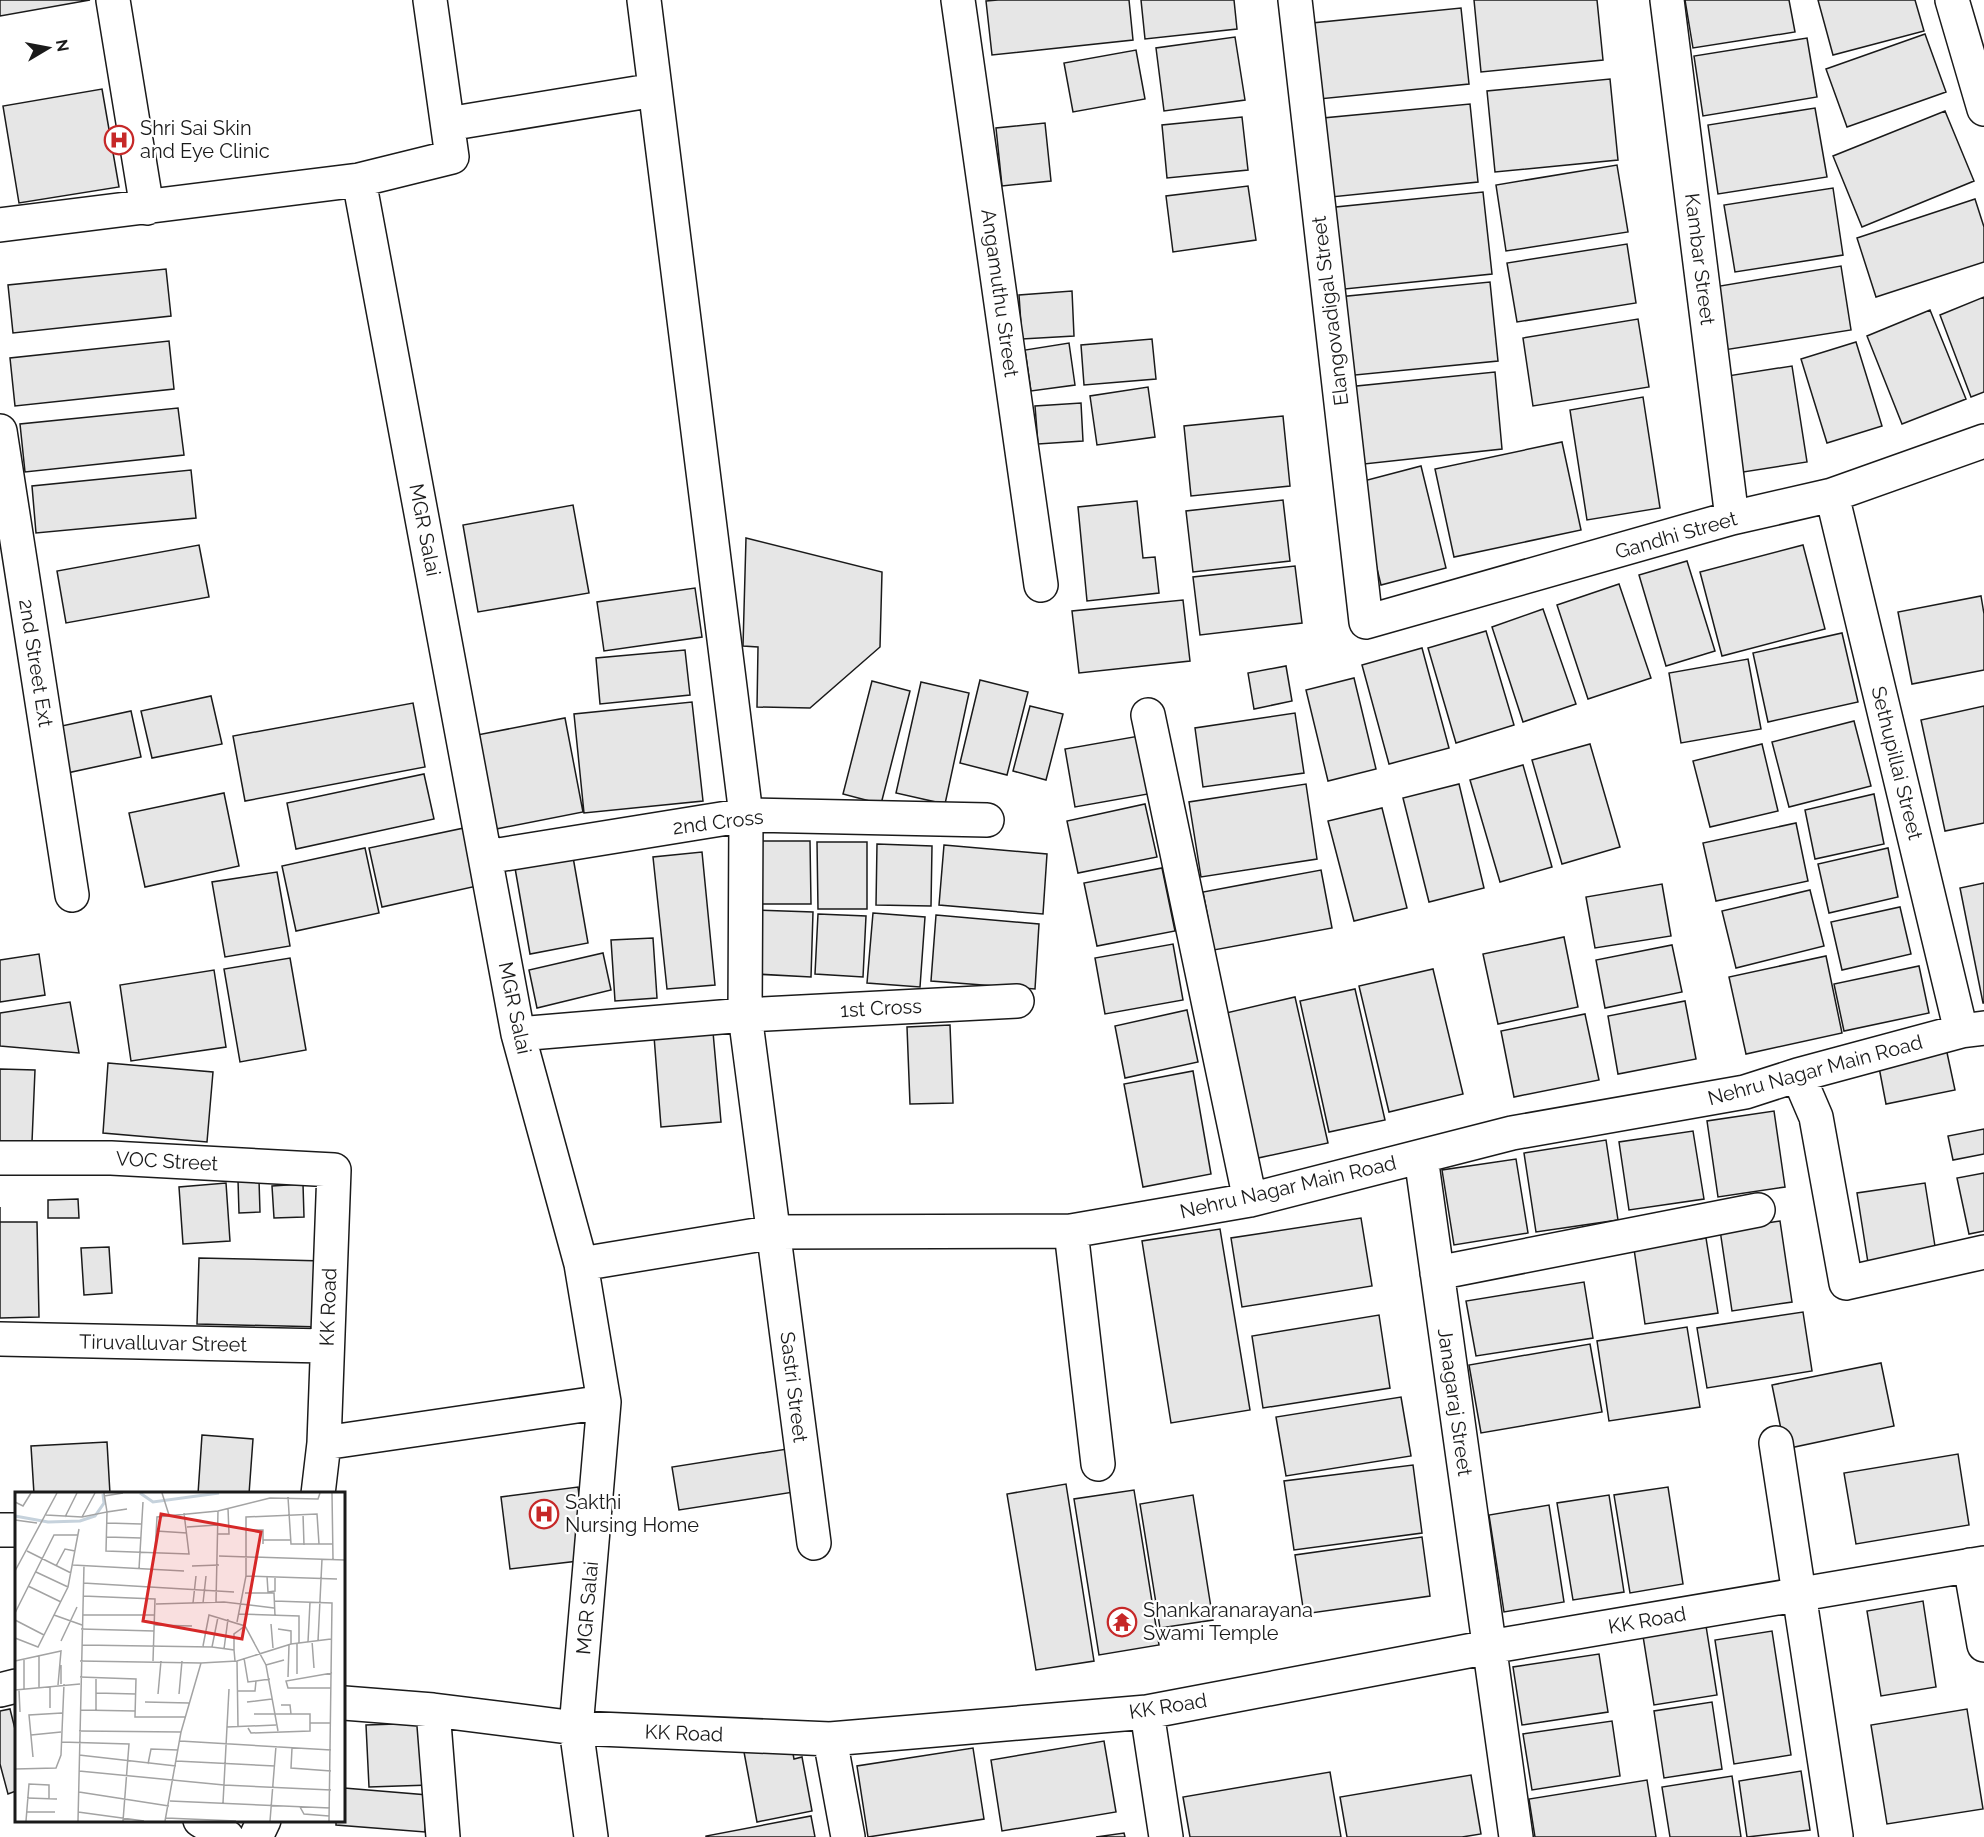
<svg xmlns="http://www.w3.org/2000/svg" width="1984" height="1837" viewBox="0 0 1984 1837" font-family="Raleway,sans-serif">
<rect width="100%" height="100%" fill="#fff"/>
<path fill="#e6e6e6" stroke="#1a1a1a" stroke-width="1.5" d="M0,0H90L0,16Z
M998,0H1129L1133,40L992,55L986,1Z
M1141,0H1234L1237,29L1145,39Z
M1474,0H1597L1603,60L1481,72Z
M1685,0H1789L1795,32L1693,48Z
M1818,0H1915L1924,31L1833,55Z
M1461,8L1469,84L1319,99L1312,23Z
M1925,34L1946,92L1847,127L1826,69Z
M1235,37L1245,100L1164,111L1156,48Z
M1807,38L1817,97L1703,116L1694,56Z
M1136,50L1145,99L1073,112L1064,63Z
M1610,79L1618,160L1495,172L1487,91Z
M102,89L119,187L19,203L3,106Z
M1470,104L1478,182L1331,197L1323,118Z
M1815,108L1827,177L1718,194L1708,125Z
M1945,111L1974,181L1862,227L1833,156Z
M1242,117L1248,170L1167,178L1162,125Z
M1045,123L1051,181L1002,186L996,128Z
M1617,165L1628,232L1506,251L1496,185Z
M1248,186L1256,240L1173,252L1166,196Z
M1833,188L1843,255L1735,272L1724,205Z
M1483,192L1492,274L1335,290L1326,208Z
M1975,199L1984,227V262L1876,297L1857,238Z
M1627,244L1636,303L1517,322L1507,263Z
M1841,266L1851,330L1724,350L1714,287Z
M166,269L171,316L13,333L8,285Z
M1490,282L1498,361L1345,376L1338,297Z
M1072,291L1074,336L1022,339L1019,295Z
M1984,297V392L1971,397L1940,315Z
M1930,310L1966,399L1902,424L1867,336Z
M1638,319L1649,387L1533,406L1523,338Z
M1152,339L1156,379L1084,385L1081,345Z
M169,341L174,389L15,406L10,358Z
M1856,342L1882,426L1827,443L1801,359Z
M1069,343L1075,385L1031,391L1025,350Z
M1792,366L1807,462L1737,473L1721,377Z
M1495,372L1502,449L1355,465L1347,387Z
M1148,387L1155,437L1097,445L1090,396Z
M1643,397L1660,508L1587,520L1570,410Z
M1081,403L1083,441L1038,444L1035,406Z
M178,408L184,455L25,472L20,424Z
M1283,416L1290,486L1191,496L1184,426Z
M1562,442L1581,530L1454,557L1435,469Z
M1421,466L1446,568L1381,585L1356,483Z
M191,470L196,518L36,533L32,486Z
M1283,500L1290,561L1193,572L1186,511Z
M1137,501L1143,558L1155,557L1159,593L1087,601L1078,507Z
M573,505L589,593L478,612L463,525Z
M746,538L882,572L880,647L810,708L757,707L758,647L743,646Z
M199,545L209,597L66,623L57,571Z
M1803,545L1825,629L1722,656L1700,572Z
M1687,561L1715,651L1666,666L1639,575Z
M1295,566L1302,623L1200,635L1193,577Z
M1619,584L1651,678L1588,699L1557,605Z
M695,588L702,637L604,651L597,602Z
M1981,596L1984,614V670L1912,684L1898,612Z
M1183,600L1190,661L1079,673L1072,611Z
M1543,609L1576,704L1523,722L1492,627Z
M1486,631L1514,725L1456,743L1428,648Z
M1842,633L1858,702L1768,722L1753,653Z
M1422,648L1449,748L1389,764L1362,665Z
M685,650L690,695L600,704L596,658Z
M1748,659L1761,729L1681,743L1669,673Z
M1286,666L1292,701L1254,709L1248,673Z
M1354,678L1376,769L1328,781L1306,690Z
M980,680L1028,692L1007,775L960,763Z
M872,681L910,691L881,804L843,794Z
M921,682L969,693L945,804L896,793Z
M211,696L222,744L152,758L141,711Z
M692,702L703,801L584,813L574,714Z
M413,703L425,767L245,801L233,736Z
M1030,706L1063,714L1046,780L1013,771Z
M1984,706V823L1945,831L1921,720Z
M131,711L141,757L67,773L57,727Z
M1295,713L1304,773L1203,787L1195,728Z
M565,718L583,812L496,829L477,735Z
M1854,721L1871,786L1789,807L1772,742Z
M1139,736L1148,794L1075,807L1065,749Z
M1590,744L1620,847L1562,864L1532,760Z
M1762,744L1778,811L1710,827L1693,761Z
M1523,765L1552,867L1500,882L1470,780Z
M424,774L434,819L296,849L287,803Z
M1306,784L1317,859L1201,877L1189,802Z
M1459,784L1484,888L1429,902L1403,798Z
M224,793L239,866L145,887L129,813Z
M1874,794L1884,844L1815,859L1805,810Z
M1145,804L1157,857L1078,873L1067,821Z
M1382,808L1407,908L1354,921L1328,821Z
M1796,823L1808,881L1716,901L1703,843Z
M464,828L477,886L382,907L369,848Z
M757,841H810L811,904H757Z
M817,842H867V909H818Z
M877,844L932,846L931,906L876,905Z
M944,845L1047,854L1043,914L939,905Z
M365,848L379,913L296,931L282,866Z
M1888,848L1898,897L1829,913L1818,864Z
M702,852L715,985L667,989L653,857Z
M573,857L588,943L530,954L515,868Z
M1162,868L1175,931L1097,946L1084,883Z
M1321,870L1332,928L1214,950L1203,892Z
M277,872L290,946L225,957L212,882Z
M1984,883V1003H1983L1960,888Z
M1662,884L1671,936L1595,948L1586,897Z
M1810,890L1824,946L1736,968L1722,911Z
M1900,907L1911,954L1842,970L1831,922Z
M757,910L813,912L811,977L755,974Z
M873,913L925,917L920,987L867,983Z
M818,914L866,916L863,977L815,974Z
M936,915L1039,924L1035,989L931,981Z
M1564,937L1578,1007L1498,1024L1483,954Z
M653,938L657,998L615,1001L611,940Z
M1173,944L1183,1000L1105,1014L1095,958Z
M1672,945L1682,992L1605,1008L1596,960Z
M603,953L611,990L537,1008L529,970Z
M39,954L45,995L0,1002V960Z
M1826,956L1842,1033L1746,1054L1729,977Z
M290,958L306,1050L240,1062L224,969Z
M1919,966L1929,1013L1844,1031L1834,984Z
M1433,969L1463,1094L1389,1112L1359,986Z
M214,970L226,1047L131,1061L120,985Z
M1355,989L1385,1120L1329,1132L1300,1001Z
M1295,997L1328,1143L1258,1158L1226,1013Z
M1685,1001L1696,1059L1618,1074L1608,1016Z
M70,1002L79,1053L0,1046V1013Z
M1187,1010L1198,1062L1125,1078L1115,1026Z
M1585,1014L1599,1080L1514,1097L1501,1031Z
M950,1025L953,1103L910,1104L907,1027Z
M713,1032L721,1122L661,1127L654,1036Z
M1946,1048L1955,1090L1886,1104L1878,1062Z
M108,1063L213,1072L207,1142L103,1133Z
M0,1069L35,1070L32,1142L0,1144Z
M1193,1071L1211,1174L1143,1187L1124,1084Z
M1774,1111L1785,1187L1718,1197L1707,1121Z
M1984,1129V1154L1953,1160L1948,1136Z
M1693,1131L1704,1199L1629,1210L1619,1142Z
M1606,1140L1618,1220L1536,1232L1524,1153Z
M1516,1159L1528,1233L1454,1245L1442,1170Z
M1984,1173V1231L1969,1234L1957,1178Z
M238,1180H259L260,1212L239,1213Z
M226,1183L230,1241L183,1244L179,1187Z
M1925,1183L1937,1259L1869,1269L1857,1193Z
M303,1184L304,1217L274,1218L272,1186Z
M78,1199L79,1218H48V1200Z
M0,1207V1222H37L39,1317L0,1318Z
M1361,1218L1372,1286L1242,1307L1231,1238Z
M1780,1221L1792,1302L1732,1311L1720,1230Z
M1220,1229L1250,1410L1171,1423L1142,1241Z
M1706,1238L1718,1313L1645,1324L1634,1249Z
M109,1247L112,1293L84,1295L81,1248Z
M199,1258L324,1261L322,1327L197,1324Z
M1584,1282L1593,1338L1476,1356L1466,1301Z
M1803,1312L1812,1371L1707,1388L1697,1328Z
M1379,1315L1390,1388L1263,1408L1252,1336Z
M1687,1327L1700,1407L1609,1421L1597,1341Z
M1590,1344L1602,1412L1481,1433L1469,1365Z
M1881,1363L1894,1426L1785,1449L1772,1385Z
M1401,1397L1411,1456L1286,1476L1276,1417Z
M202,1435L253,1439L249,1494H198Z
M107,1442L110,1494H34L31,1446Z
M787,1449L794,1492L679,1510L672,1467Z
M1958,1454L1969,1525L1856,1544L1844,1473Z
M1413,1465L1422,1533L1294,1550L1284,1481Z
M1066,1484L1094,1661L1036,1670L1007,1494Z
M578,1487L587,1560L510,1569L501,1497Z
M1668,1487L1683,1584L1630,1593L1614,1495Z
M1134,1490L1159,1645L1099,1655L1074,1499Z
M1193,1495L1213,1620L1160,1628L1140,1504Z
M1609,1495L1624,1592L1573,1600L1557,1503Z
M1549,1505L1564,1602L1504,1612L1489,1515Z
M1422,1537L1430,1596L1304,1614L1295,1555Z
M1923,1601L1936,1687L1881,1696L1867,1611Z
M1706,1626L1717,1695L1654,1705L1643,1636Z
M1772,1631L1791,1755L1734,1764L1715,1640Z
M1599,1654L1608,1712L1522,1725L1513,1667Z
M1712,1702L1722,1769L1664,1778L1654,1711Z
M10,1709L16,1733V1791L8,1794L0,1764V1711Z
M1967,1709L1983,1809L1887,1824L1871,1725Z
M1612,1721L1620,1776L1532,1790L1523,1734Z
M427,1723L430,1785L369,1787L366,1725Z
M1104,1741L1116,1812L1002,1831L991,1760Z
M791,1743L794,1759L802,1757L812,1811L757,1822L744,1752Z
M973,1748L984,1819L868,1837L857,1766Z
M1801,1771L1810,1830L1747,1837L1739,1781Z
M1330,1772L1341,1837H1190L1183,1797Z
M1471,1775L1481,1834L1462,1837H1347L1340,1797Z
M1732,1776L1741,1837H1670L1662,1787Z
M1647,1780L1656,1837H1535L1529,1799Z
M344,1788L428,1795L425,1832L336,1825V1820H344Z
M811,1816L815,1837H706V1836Z
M1124,1833L1125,1837H1096Z"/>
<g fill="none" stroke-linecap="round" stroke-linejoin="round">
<g stroke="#1a1a1a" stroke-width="36">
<path id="minor" d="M113,0L147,208
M644,0L746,815L745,1015L814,1543
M958,0L1041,585
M1295,0L1366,622L1732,518L1832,495L1984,441
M1667,0L1732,518
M1952,0L1984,109
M448,124L655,90
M359,180L518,1034L581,1264L604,1402L576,1728L591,1837
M0,225L359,180L452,157L430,0
M0,431L72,895
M1832,495L1961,1031
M1148,715L1250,1200
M486,857L746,815L987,820
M518,1034L745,1015L1017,1001
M1798,1075L1816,1117L1846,1283L1984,1252
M1421,1157L1516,1837
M0,1158H111L334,1170L324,1443L318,1494
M1071,1231L1098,1464
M581,1264L774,1232L1071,1231L1250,1200L1512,1133L1745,1092L1798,1075L1961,1031L1984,1028
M1437,1273L1758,1210
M0,1339L326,1346
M324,1443L604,1402
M1776,1443L1836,1836
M0,1530H16
M1970,1565L1984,1645
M0,1690L16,1686
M344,1703L433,1710L576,1728L830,1739L1147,1712L1489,1647L1984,1563
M433,1710L443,1837
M1147,1712L1166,1837
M830,1739L848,1837
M200,1820L227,1837
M256,1837L264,1820"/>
</g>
<use href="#minor" stroke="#fff" stroke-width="33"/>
</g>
<defs>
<g id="hospital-ring" transform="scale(1.5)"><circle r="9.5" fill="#fff" stroke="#c62828" stroke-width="1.5"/><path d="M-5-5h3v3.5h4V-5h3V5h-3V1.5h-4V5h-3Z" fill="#c62828"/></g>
<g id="temple-ring" transform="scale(1.5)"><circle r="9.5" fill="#fff" stroke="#c62828" stroke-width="1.5"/><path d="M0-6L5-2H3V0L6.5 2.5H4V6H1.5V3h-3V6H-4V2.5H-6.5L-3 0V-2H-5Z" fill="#c62828"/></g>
</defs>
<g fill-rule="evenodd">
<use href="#hospital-ring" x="119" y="140"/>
<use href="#hospital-ring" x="544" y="1514"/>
<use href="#temple-ring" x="1122" y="1622"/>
</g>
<g text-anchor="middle" stroke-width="4.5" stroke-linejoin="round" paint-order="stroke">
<g font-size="20" fill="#1a1a1a" stroke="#fff" text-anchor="start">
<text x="140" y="135">Shri Sai Skin<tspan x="140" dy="23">and Eye Clinic</tspan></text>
<text x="565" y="1509">Sakthi<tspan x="565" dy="23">Nursing Home</tspan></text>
<text x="1143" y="1617">Shankaranarayana<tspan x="1143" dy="23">Swami Temple</tspan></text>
</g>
<g font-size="20" fill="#1a1a1a" stroke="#fff">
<text transform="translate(1700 259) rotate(83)" y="7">Kambar Street</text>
<text transform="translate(1000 293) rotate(82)" y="7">Angamuthu Street</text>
<text transform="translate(1330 311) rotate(-97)" y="7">Elangovadigal Street</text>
<text transform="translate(425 530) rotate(79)" y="7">MGR Salai</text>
<text transform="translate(1676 535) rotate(-16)" y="7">Gandhi Street</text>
<text transform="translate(36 663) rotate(81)" y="7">2nd Street Ext</text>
<text transform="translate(1897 763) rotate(76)" y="7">Sethupillai Street</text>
<text transform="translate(718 822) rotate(-7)" y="7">2nd Cross</text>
<text transform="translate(515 1008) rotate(78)" y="7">MGR Salai</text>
<text transform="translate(881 1008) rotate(-3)" y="7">1st Cross</text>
<text transform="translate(1815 1070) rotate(-15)" y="7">Nehru Nagar Main Road</text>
<text transform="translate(167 1161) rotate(3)" y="7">VOC Street</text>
<text transform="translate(1288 1187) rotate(-13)" y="7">Nehru Nagar Main Road</text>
<text transform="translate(328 1307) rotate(-88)" y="7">KK Road</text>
<text transform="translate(163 1343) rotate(1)" y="7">Tiruvalluvar Street</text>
<text transform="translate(794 1387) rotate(83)" y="7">Sastri Street</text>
<text transform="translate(1455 1402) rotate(82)" y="7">Janagaraj Street</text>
<text transform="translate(587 1608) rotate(-85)" y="7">MGR Salai</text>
<text transform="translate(1647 1620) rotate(-10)" y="7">KK Road</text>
<text transform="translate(1168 1706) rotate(-9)" y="7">KK Road</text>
<text transform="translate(684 1733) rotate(2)" y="7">KK Road</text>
</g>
</g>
<g transform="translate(15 1492)">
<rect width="330" height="330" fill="#fff"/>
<path fill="none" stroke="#c6d2dc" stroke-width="3" d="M125,1L138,10L204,1M0,24L33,30L65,29L80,24L89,11L88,2"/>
<path fill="none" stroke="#a3a3a3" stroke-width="1.5" d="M147,1L154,23M317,1L318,67M89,4L108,1M273,5L276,52H318M0,10L8,14L16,1M112,17L92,20L91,59L174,62L169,21M288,22L289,53M31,23L67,25L92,20L89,1M50,25L62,1M67,25L80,1M0,28L22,31M92,31L126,32M172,35L202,33M231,38H248V52M141,39L172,41M203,42H214L213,16M92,45L126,46M248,48H276M12,59L56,81M140,60L142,25L203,19L255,6L303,7L305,1M204,64L330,68M58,73L169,79M41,74L50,57L60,59M177,74L204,73M124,77L128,10M0,79L42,1M21,80L53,95M231,84L322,87M252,84L253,100L260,99V85M68,91L219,100M13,94L46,110M230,101H259L260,124M68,104L140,107L138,169M259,109L317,111L314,329M201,110L203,19M178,111L181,84M188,111L191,84M141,112L209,110L259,116M0,121L39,43H63M224,122L284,124V151M39,123L67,133M68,123H140M0,128L29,143M222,130L231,84V25L302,22L304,52M256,132L258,156M140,133L177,134M66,137L139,139M263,137L276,139V152M0,146L23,155L53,95L64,37M46,149L62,115M297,149L299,176M303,149L307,67M293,150L295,110M67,153L197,155L219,158L220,169M188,154L194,123L230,134L251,173L263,239M197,155L203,125M209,157L213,127M219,158V142L230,134M229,166L233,190L255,187M9,167V198M0,169L46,159L43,193M65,169L186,171M222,169L223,235M186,171L222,169L276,152L316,147M46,173V192M251,173L269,168M282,182V151M65,185L121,187L120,225H170M273,185L274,153M24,195V164M35,195V216M316,196H273L271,189L317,181M0,198L65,192M4,198L5,220M222,199H240L241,189M81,201L121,202M143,202L146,169M164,202L167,169M130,210L174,211M232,210L257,207M266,213H275L276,222M65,218L120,219M81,219V187M295,231H316M212,235L261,233M233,236L236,241L295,239V222H239M64,239L166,240M16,243L46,240M165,249L316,258M46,250L114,252L108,329M277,256L276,276L316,279M64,263L161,274M18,265L14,223L47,221M161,269L260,274M133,272L136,257L163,258M0,277L41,276L46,263L49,192M64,279L209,293L316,298M64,300L154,314M12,306L42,307M155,309L315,316M208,311L214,197M285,315L289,322L314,324M11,320H40M63,320L129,329M151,326L221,329M11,329L14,292L34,293V307M63,329L69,73M150,329L166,240L186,171M255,329L261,254"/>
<path fill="#d62828" fill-opacity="0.15" stroke="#d62828" stroke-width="3" d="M146,22L246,40L227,147L128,129Z"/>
<rect width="330" height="330" fill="none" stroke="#1a1a1a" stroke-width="3"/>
</g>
<g transform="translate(48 48) rotate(80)" stroke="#ffffff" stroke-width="4.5" paint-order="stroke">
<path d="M0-4.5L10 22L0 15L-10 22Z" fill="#1a1a1a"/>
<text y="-9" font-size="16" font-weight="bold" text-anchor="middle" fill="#1a1a1a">N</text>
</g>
</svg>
